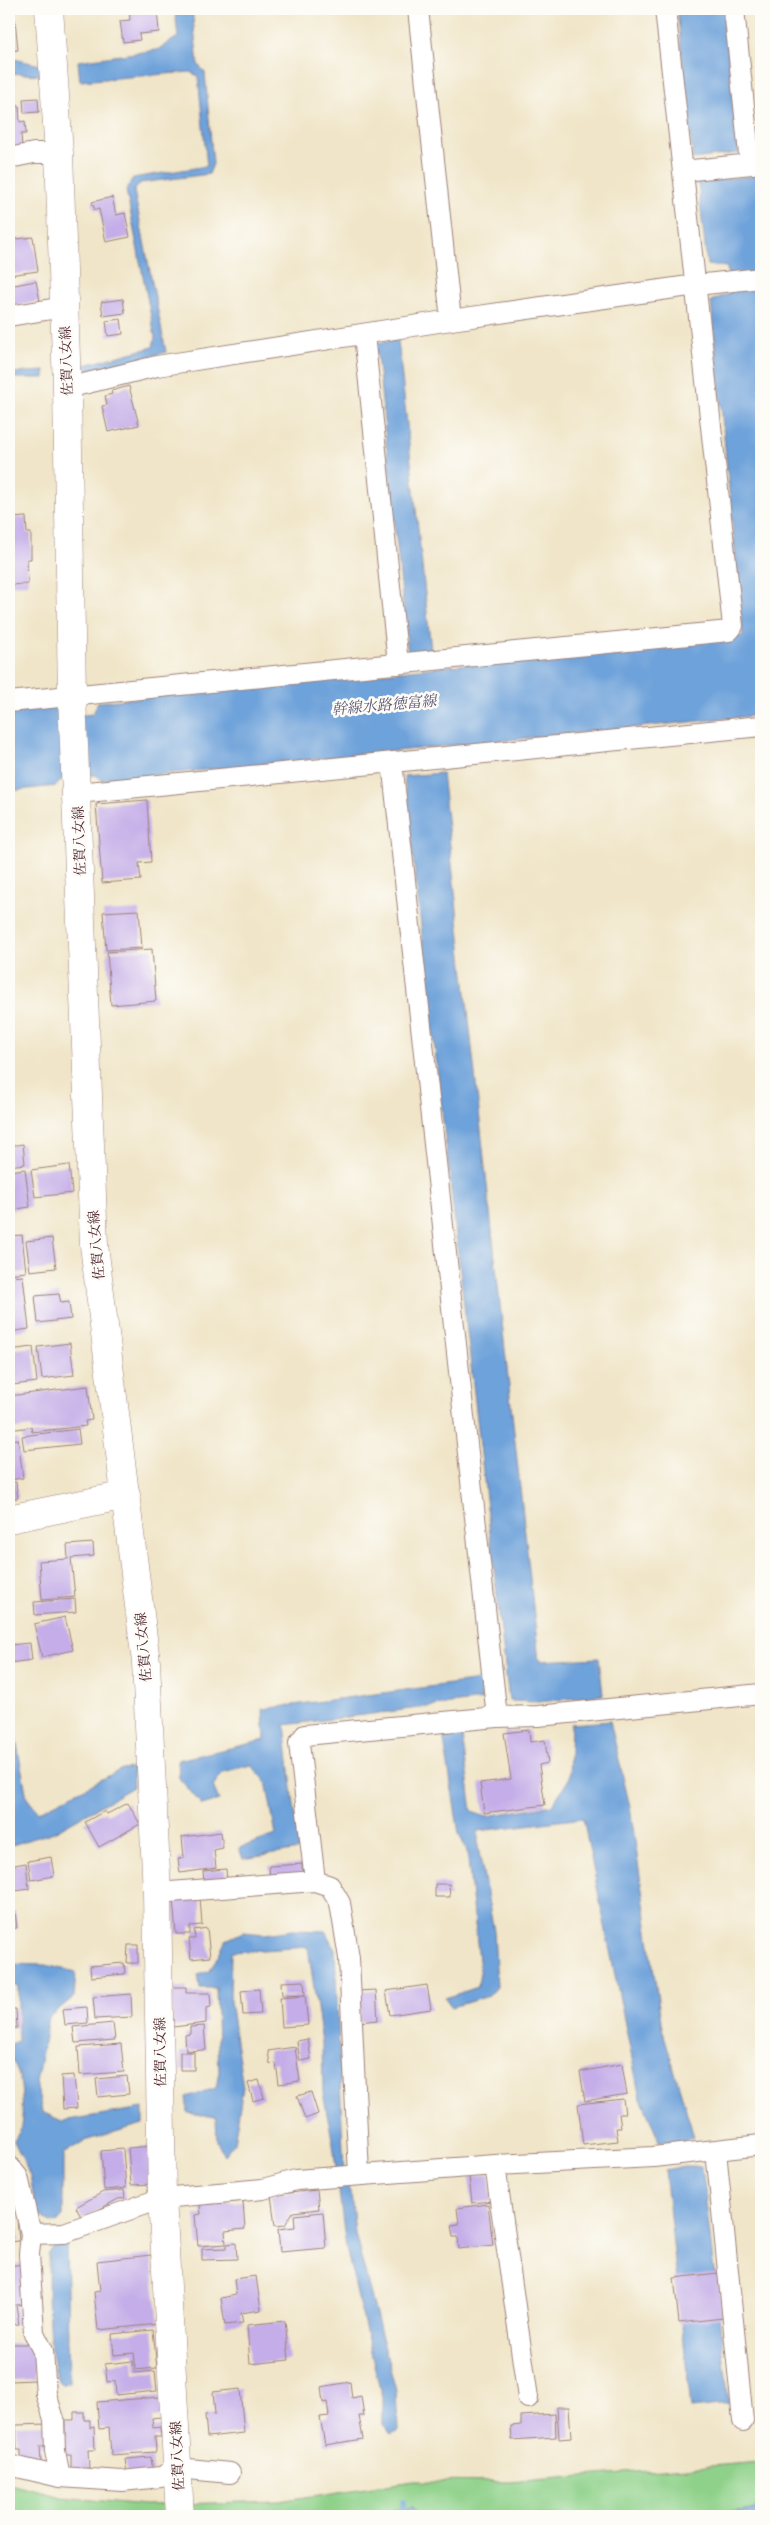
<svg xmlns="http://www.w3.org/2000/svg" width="770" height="2525" viewBox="0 0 770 2525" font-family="'IM FELL French Canon','Noto Serif JP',serif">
<rect width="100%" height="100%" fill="#fdfcf7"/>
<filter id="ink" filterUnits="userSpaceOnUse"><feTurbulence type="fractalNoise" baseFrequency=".02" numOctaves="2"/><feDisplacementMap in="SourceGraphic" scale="10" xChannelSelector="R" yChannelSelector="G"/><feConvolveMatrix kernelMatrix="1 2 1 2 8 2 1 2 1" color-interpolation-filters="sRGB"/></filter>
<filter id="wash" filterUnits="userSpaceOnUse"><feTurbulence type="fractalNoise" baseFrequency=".0096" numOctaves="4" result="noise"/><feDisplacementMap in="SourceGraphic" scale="20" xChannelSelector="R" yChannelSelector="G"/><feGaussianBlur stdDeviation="1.12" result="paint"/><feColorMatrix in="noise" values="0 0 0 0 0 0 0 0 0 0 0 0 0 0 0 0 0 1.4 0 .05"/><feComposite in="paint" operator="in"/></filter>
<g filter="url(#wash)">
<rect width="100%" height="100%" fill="#f0e5c8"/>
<path fill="#8fd18a" stroke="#6c785a" d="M761,2462V2508L702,2516H418L412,2508L394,2510L381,2516H9V2484L61,2497L145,2505L279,2501L413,2481L510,2482Z"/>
<path fill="#6ea2da" stroke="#5c6082" d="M175,9H192L198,64L205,73L213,164L209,174L140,183L134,191L166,352L84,375L85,365L153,347L155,337L126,190L133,178L207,166L198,76L190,72L80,81L78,61L157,50L178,37Z
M677,9H723L739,153L693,159Z
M14,59L40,65V75L9,73V60Z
M761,175V715L102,780L96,775L65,777L56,786L9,791V710L52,705L63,717L93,714L98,702L743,636L711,301L730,293L727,267L707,265L698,182Z
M398,340L431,650L408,653L376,343Z
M45,371L44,378H9V373Z
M442,773L539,1661L599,1658L603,1695L538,1702L509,1701L404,776Z
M480,1680L482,1700L285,1725L299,1850L243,1859L239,1848L276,1835L266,1781L251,1765L223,1772L213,1786L219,1800L202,1805L179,1778L178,1760L265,1740L263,1709Z
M9,1702L27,1798L38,1812L122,1769L132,1768L133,1787L54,1832L9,1846Z
M610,1721L630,1807L662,2028L694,2137L678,2143L659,2141L639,2093L583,1818L478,1831V1847L494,1931L497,1987L489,1996L452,2007L445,1998L478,1987L480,1970L467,1851L459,1834L443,1734L453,1732L462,1735L472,1811L487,1816L552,1805L569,1779L571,1724Z
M293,1930L325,1931L335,1949L344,2176L351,2192L355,2234L396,2391L398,2430L391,2434L383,2426V2402L346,2248L333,2144L323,2093L322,2042L308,1947L231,1952L230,2001L243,2087L234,2143L224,2155L217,2142L216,2117L188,2113L186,2097L216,2088L219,2072L216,1988H200L198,1975L210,1971L226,1940L243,1932L265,1934Z
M9,1964L45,1965L76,1972L74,1997L49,2017L36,2082L42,2112L62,2121L143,2108V2124L84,2141L63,2154V2217L56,2224C33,2221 34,2194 30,2177C26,2165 19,2152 14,2141C17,2136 20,2131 21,2126C24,2110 23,2067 9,2058V2045L18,2041V1987L9,1983Z
M684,2166H702L729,2404L691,2408L665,2170Z
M57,2244L66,2245L69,2382L62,2385C45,2371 49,2280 48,2255Z
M412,2508L418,2516H381L394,2510Z
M761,2508V2516H702Z"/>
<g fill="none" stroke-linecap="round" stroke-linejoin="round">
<path stroke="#6ea2da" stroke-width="5.5" d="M403,2502V2516"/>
</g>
<g id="blocks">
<path fill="#c4ade8" d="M129,9H157L159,32L139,34L140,40L123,42L120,21L130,20Z
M15,19L18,50L9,51V20Z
M38,98L39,112L24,113L23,99Z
M19,105L20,122L25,121L26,134H21L22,147L9,148V106Z
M112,197L116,215L125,213L130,237L106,242L99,209L95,210L92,202Z
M33,237L38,271L9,275V240Z
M36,281L40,301L9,307V286Z
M123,299L125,313L103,316L101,302Z
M121,319L123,334L108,336L106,321Z
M129,386L139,425L108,432L102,406L107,405L105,396L112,394L111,391Z
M26,517L27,533H31V559H27L28,584L9,585V518Z
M147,800L151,862L139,863L141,880L102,883L96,804Z
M139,910L142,948L106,950L103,912Z
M152,949L156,1001L111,1005L107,952Z
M23,1144L25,1164L9,1166V1146Z
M69,1165L72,1193L35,1197L31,1170Z
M25,1169L30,1207L9,1210V1171Z
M22,1235L26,1272L9,1274V1236Z
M52,1238L56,1268L30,1271L26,1241Z
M23,1276L29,1329L9,1332V1277Z
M59,1294L61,1303L69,1302L71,1319L38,1323L35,1296Z
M70,1343L74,1375L42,1379L38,1347Z
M33,1347L37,1382L12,1385L9,1350Z
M88,1386L92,1420L85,1421L86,1426L32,1432L31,1427L9,1430V1396Z
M78,1429L80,1444L24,1450L22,1436Z
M18,1439L23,1478L9,1480V1440Z
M16,1482L18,1498L9,1499V1483Z
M93,1543L94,1556L71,1558L75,1597L42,1600L39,1561L68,1559L67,1545Z
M75,1599L76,1612L35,1615L34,1602Z
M65,1617L73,1650L42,1657L34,1624Z
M30,1643L32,1660L9,1663V1645Z
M529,1730L530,1742L545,1740L548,1763L539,1765L545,1805L484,1813L480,1783L511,1779L504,1733Z
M128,1803L140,1824L99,1847L85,1822L105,1811L107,1814Z
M221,1832L223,1848L214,1850L216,1868L180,1873L178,1859L184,1858L182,1837Z
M51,1857L54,1876L31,1880L28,1861Z
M26,1863L29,1889L9,1892V1866Z
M302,1864L303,1876L270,1879L269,1866Z
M226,1869L227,1881L204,1883L203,1871Z
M435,1884H449L450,1897H435Z
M200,1897L202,1925L190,1926V1934H176L173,1898Z
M9,1911H15L17,1928L9,1929Z
M207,1928L210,1957L191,1959L189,1939H195L194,1930Z
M128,1945H138V1963H127Z
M124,1963L125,1974L91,1977L90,1966Z
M304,1981L305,1995L282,1996L281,1982Z
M427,1985L431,2009L390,2015L386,1991Z
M172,1987H186V1993H210L211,2007L206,2008V2023L173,2027Z
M259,1989L261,2014L243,2015L241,1991Z
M376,1990L378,2020L360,2022L358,1991Z
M131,1994L132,2017L95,2019L93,1997Z
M305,1996L308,2025L282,2027L280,1998Z
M87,2007L88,2023L65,2025L63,2009Z
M9,2009H16L17,2028H9Z
M113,2023L115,2040L75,2043L73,2027Z
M204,2026L206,2050L186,2051L185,2035L190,2034V2027Z
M308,2039L311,2059L300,2061L297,2041Z
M121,2044L124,2072L80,2075L78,2047Z
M295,2047L300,2081L279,2084L276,2063L270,2064L268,2051Z
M180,2052H194V2070H180Z
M622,2064L627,2094L585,2101L580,2072Z
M74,2075L77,2108L63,2109L61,2076Z
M127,2076L129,2094L98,2097L96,2079Z
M259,2080L264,2098L253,2101L248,2083Z
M311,2092L318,2114L305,2119L297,2096Z
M623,2099L625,2114H619L621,2128H616L618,2141L583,2145L578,2104Z
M151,2146L154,2184L131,2185L128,2148Z
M123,2149L126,2188L104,2190L101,2151Z
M489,2174L492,2201L472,2203L469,2177Z
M9,2181L14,2203L9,2204Z
M124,2190L125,2198L118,2199L82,2219L76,2207L103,2192Z
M317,2190L319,2209L293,2212L285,2225L275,2226L271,2195Z
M243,2201L245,2229L225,2231L226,2244L198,2246L195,2215L201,2214L200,2205Z
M488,2204L493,2245L459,2249L458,2237H453L451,2225L459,2224L457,2208Z
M16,2207L19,2241L9,2242V2208Z
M323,2212L326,2248L280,2252L278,2229L295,2227L294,2215Z
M236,2243L237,2259L202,2260V2249L227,2248V2244Z
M151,2255L159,2324L98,2330L94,2292L100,2291L97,2261Z
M23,2264L28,2304L16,2305L19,2324L9,2325V2266Z
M718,2273L723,2318L679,2323L674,2278Z
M256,2276L261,2310L241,2313L243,2323L225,2325L221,2298L236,2295L234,2279Z
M285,2321L289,2360L250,2364L247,2325Z
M153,2330L157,2368L136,2370L134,2353L114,2355L112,2334Z
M9,2344H34L35,2380L10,2381Z
M133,2361L134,2373L155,2371L157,2391L116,2395L115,2381L107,2382L105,2364Z
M350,2382L352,2398L361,2396L364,2416H359L363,2439L325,2445L320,2417L329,2416L327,2402L323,2403L321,2387Z
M240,2389L244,2433L207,2437L205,2415L215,2414L213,2392Z
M160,2397L161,2417L152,2418L153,2428L160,2427L161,2437H155L156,2452L111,2455L109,2428L99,2429L97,2402Z
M9,2402H11V2453H9Z
M557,2407H569L571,2438L559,2439Z
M74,2412H84V2420H90V2428L94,2427L95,2450H88L89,2468L71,2469V2455H61V2436H65V2420H74Z
M555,2414L556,2437L512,2440L511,2426L521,2425V2416Z
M48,2424L49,2446H40L41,2462L21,2463V2450H17L16,2425Z
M151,2457L153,2472L127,2474L125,2459Z"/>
</g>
</g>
<g filter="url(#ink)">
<use href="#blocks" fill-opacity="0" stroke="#9d827a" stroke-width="1"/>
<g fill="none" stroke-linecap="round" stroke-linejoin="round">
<g stroke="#9d827a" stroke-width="22">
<path id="street" d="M418,9L451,320
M734,9L750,164
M9,158L34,153H59
M683,171L761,163
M9,316L64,307
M364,334L398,664
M67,388L157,366L451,320L696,285L761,278
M9,702L729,631L733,626L665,9
M392,762L497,1717
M77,793L761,726
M157,1893L315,1881
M716,2151L743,2421
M495,2165L528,2398
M9,2166L18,2177L31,2234L64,2233L162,2198L263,2189L296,2180L495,2165L653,2157L761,2145
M359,2175L349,1958L340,1903L330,1886L315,1881L299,1743L305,1735L497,1717L538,1716L761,1694
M31,2234L29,2254L34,2333L43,2351L46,2394L54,2419L55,2451L60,2477
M9,2465L60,2477L122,2481L161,2477L178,2468L230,2473"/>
</g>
<g stroke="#9d827a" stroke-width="29">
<path id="secondary" d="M9,1519L126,1495"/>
</g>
<g stroke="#9d827a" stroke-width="29">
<path id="primary" d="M49,9L59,153L67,388L72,696L94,1245L146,1662L157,1893L162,2198L180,2516"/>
</g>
<use href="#street" stroke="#fff" stroke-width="20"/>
<use href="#secondary" stroke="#fff" stroke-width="28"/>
<use href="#primary" stroke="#fff" stroke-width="28"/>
</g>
</g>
<g text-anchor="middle" stroke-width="5" stroke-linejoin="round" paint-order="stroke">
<g font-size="14" fill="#4a1f2b" stroke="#fdfcf7">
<text transform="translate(66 361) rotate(-92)" y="5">佐賀八女線</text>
<text transform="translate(79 841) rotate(-92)" y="5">佐賀八女線</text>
<text transform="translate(96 1245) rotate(-95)" y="5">佐賀八女線</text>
<text transform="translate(143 1647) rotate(-95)" y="5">佐賀八女線</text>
<text transform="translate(160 2052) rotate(-91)" y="5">佐賀八女線</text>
<text transform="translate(177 2456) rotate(-93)" y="5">佐賀八女線</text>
</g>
<g font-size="15" font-style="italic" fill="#585371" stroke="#fdfcf7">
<text transform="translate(384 705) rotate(-5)" y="5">幹線水路徳富線</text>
</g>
</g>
<rect width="770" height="2525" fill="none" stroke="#fdfcf7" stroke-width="30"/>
</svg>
